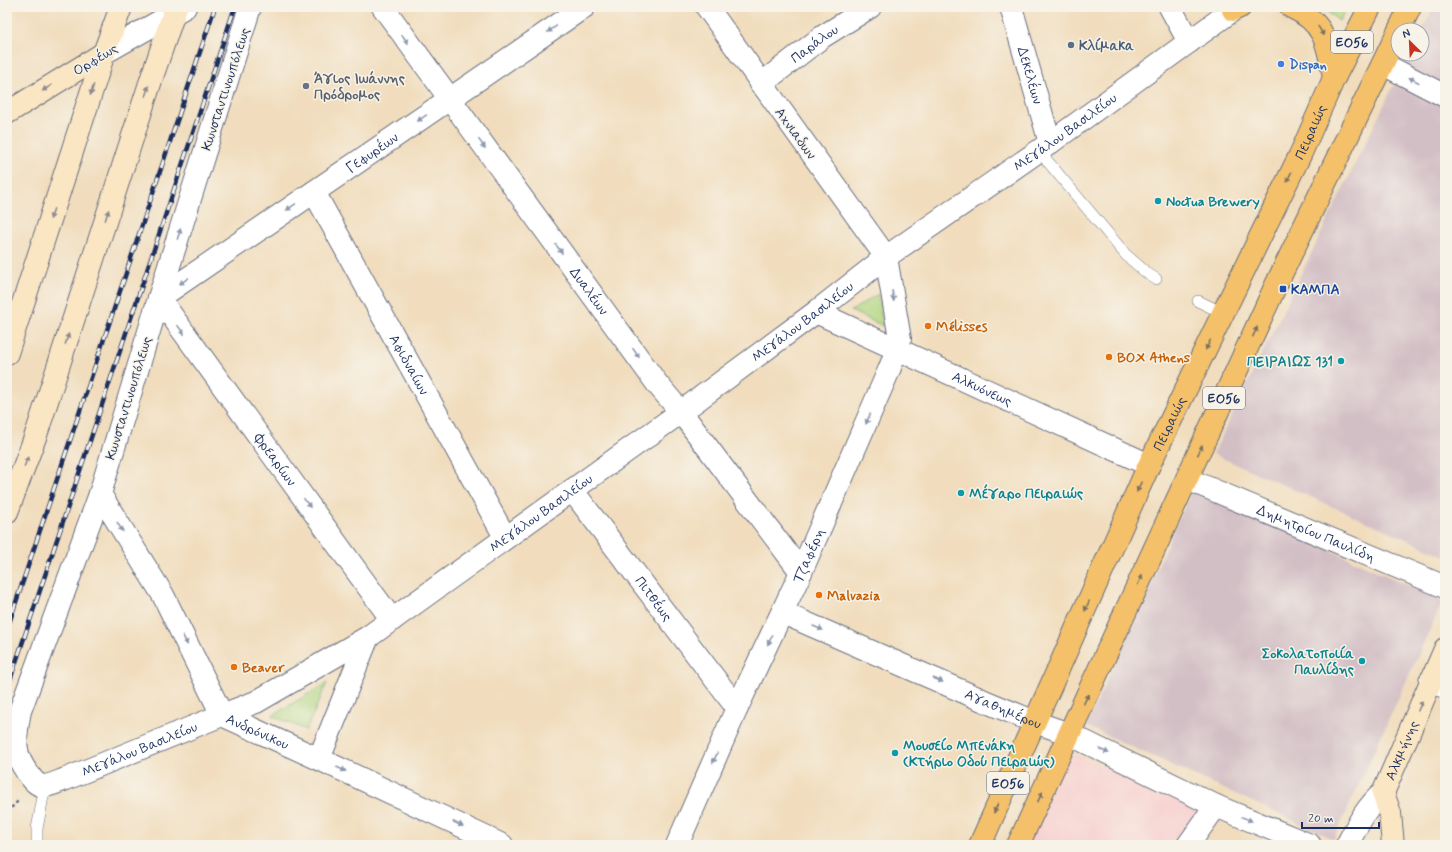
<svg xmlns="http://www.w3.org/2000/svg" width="1452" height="852" viewBox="0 0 1452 852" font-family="Mynerve,sans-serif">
<rect width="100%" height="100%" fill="#f7f3e8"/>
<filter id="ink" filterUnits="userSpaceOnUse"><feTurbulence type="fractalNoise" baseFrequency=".025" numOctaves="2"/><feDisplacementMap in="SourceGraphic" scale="8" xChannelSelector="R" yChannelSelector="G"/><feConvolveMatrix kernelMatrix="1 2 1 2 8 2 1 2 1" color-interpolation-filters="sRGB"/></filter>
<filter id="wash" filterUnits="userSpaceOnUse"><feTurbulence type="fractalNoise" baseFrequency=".012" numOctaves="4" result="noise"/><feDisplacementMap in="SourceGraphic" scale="16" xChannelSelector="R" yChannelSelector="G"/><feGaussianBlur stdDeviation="0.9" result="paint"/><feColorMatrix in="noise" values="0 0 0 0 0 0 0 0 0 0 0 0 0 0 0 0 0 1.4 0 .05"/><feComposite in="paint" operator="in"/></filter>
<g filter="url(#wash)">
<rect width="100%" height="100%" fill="#f1ddbd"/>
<path fill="#f7d0cf" d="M1069,751L1205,813L1183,845H1027Z"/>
<path fill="#d2bec5" d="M1434,7H1445V556L1213,454L1409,54H1422V30Z
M1193,488L1443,601L1334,839L1086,726Z"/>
<path fill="#afd680" stroke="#65826f" d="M1324,7H1347L1339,21L1330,14Z
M878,294L883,326L851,311Z
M327,683L306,730L273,716V715Z"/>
</g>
<g filter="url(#ink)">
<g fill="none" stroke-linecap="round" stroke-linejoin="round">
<g stroke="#666c7f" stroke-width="12">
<path id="lane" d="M1039,151L1126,255L1148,274L1156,279
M1198,301L1223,313
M37,845V829L45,786"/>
</g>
<g stroke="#666c7f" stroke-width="24">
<g id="street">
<path id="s1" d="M250,7L159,298L100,494L20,711C15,737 12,755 30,776C34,782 38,786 45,786C52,785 60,781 66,779L222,715L256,702L368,637L681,412L816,312L886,257L1050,143L1237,7"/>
<path id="s2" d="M383,7L658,385L681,412L801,572"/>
<path id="s3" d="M1011,7L1050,143"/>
<path d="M1170,7L1189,42"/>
<path d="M104,53L185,7"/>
<path d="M1383,64L1445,96"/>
<path id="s4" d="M761,84L822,37L870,7"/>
<path id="s5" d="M314,192L505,537"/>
<path id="s6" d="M159,298L584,7"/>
<path id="s7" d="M159,298L392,620"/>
<path id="s8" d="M816,312L1149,465"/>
<path id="s9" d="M1187,479L1445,587"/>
<path id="s10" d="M572,490L737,708"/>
<path id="s11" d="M100,494L163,595L222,715L319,759L502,845"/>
<path id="s12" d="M783,613L989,703L1035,722L1069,734L1216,806L1310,845"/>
<path d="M1430,681L1445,687"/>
<path d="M319,759L368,637"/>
<path id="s13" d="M677,845L737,708L801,572L889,370L897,350L900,339L886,257L707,7"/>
<path d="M1188,845L1216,806"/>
<path d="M1347,845C1357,826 1366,807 1383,793"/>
</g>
</g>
<g stroke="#666c7f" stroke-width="24">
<g id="secondary">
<path d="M7,113L104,53"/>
<path d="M7,353L104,53L121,7"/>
<path d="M7,512L37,432L153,74L176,7"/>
<path id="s14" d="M1393,845L1390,813L1383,793L1445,649"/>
</g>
</g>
<g stroke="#666c7f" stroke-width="24">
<g id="primary">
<path d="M1291,7C1325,22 1328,44 1334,78"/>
<path d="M1233,10L1240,7"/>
<path d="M1399,30L1410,7"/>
<path id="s15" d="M980,845L1149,465L1301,153L1334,78L1370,7"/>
<path d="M1018,845L1276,285L1398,32"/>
</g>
</g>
<path stroke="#666c7f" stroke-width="2.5" stroke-dasharray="3 3" stroke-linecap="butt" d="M7,812L19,800"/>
<use href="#lane" stroke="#fff" stroke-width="11"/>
<use href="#street" stroke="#fff" stroke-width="22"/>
<use href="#secondary" stroke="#fbe6c3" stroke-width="22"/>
<use href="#primary" stroke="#f4c16a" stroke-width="22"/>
<g stroke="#1b2f5e" stroke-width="4.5">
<path id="rail" d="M7,629L215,7
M7,689L235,7"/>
</g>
<use href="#rail" stroke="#f7f3e8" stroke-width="3" stroke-dasharray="9" stroke-linecap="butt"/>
</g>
<defs><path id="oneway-solid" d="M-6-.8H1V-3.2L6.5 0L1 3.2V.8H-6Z"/></defs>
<g fill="#8d97ae">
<use href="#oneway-solid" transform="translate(552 29) rotate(146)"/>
<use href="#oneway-solid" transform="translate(405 39) rotate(54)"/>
<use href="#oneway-solid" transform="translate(1414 80) rotate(-153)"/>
<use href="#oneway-solid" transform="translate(422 118) rotate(146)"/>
<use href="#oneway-solid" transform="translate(482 144) rotate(54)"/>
<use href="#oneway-solid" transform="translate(291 207) rotate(146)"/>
<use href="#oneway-solid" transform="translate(179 234) rotate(-72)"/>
<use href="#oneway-solid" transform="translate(559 249) rotate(54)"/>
<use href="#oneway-solid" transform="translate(184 281) rotate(146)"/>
<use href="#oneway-solid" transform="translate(893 296) rotate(81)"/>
<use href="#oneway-solid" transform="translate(181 330) rotate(54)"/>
<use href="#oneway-solid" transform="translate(636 353) rotate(54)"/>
<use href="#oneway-solid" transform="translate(868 419) rotate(114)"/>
<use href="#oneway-solid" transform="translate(307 503) rotate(54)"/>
<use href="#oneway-solid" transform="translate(120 527) rotate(58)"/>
<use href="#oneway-solid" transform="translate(818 628) rotate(23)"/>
<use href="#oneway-solid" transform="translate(185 640) rotate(64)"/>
<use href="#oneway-solid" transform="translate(770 640) rotate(116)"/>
<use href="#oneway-solid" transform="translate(938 680) rotate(23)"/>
<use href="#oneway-solid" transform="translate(1104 751) rotate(26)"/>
<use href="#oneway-solid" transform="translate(715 758) rotate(114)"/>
<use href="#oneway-solid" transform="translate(341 769) rotate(25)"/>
<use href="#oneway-solid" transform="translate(1247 819) rotate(22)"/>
<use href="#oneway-solid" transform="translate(458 824) rotate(25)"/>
</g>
<g fill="#7d7163">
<use href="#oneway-solid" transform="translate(1321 31) rotate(58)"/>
<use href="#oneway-solid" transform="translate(1289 177) rotate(116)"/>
<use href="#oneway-solid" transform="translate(1255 332) rotate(-65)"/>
<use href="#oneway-solid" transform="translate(1208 345) rotate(116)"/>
<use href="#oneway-solid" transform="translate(1200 450) rotate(-65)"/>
<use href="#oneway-solid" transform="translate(1139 487) rotate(114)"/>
<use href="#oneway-solid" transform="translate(1140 580) rotate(-65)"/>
<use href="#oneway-solid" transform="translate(1087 606) rotate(114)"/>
<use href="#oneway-solid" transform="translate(1086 699) rotate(-65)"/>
<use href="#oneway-solid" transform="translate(1040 797) rotate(-65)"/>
<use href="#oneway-solid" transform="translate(996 808) rotate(114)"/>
</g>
<g fill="#8b8a90">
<use href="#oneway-solid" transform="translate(47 88) rotate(148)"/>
<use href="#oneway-solid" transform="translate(92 90) rotate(108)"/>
<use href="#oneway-solid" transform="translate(147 91) rotate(-72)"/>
<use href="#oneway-solid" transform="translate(52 214) rotate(108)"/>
<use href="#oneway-solid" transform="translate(107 215) rotate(-72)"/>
<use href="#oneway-solid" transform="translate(67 339) rotate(-72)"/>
<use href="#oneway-solid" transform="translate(26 462) rotate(-70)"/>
<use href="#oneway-solid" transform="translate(1420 706) rotate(-67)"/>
</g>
</g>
<circle fill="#5c6f8a" stroke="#f7f3e8" stroke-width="1.5" cx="1071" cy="45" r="4"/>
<circle fill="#3f7fe0" stroke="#f7f3e8" stroke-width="1.5" cx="1281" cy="64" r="4"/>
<circle fill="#6b7280" stroke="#f7f3e8" stroke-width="1.5" cx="306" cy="86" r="4"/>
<g fill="#0f9aa8" stroke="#f7f3e8" stroke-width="1.5">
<circle cx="1158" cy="201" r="4"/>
<circle cx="1341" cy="361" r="4"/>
<circle cx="961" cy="493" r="4"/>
<circle cx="1362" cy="661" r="4"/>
<circle cx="895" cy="753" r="4"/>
</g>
<rect fill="#1a4fb4" stroke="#f7f3e8" stroke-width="1.5" x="1279" y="285" width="8" height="8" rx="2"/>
<g fill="#e8710a" stroke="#f7f3e8" stroke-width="1.5">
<circle cx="928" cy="326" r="4"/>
<circle cx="1109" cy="357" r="4"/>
<circle cx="819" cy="595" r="4"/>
<circle cx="234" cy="667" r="4"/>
</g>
<g text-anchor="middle" stroke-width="3" stroke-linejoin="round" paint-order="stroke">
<g fill="#f7f3e8" stroke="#5d6a87" stroke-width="1">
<rect x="1331" y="31" width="42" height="22" rx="3"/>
<rect x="1203" y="387" width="42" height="22" rx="3"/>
<rect x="987" y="772" width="42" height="22" rx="3"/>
</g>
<g font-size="13" font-weight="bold" fill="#1b2f5e">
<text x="1352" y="47">ΕΟ56</text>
<text x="1224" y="403">ΕΟ56</text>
<text x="1008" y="788">ΕΟ56</text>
</g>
<g font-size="14" fill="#1b2f5e" stroke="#f7f3e8">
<text dy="5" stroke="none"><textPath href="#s4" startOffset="67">Παράλου</textPath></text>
<text transform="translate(95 59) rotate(-31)" y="5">Ορφέως</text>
<text dy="5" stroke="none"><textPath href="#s3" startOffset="71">Δεκελέων</textPath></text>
<text transform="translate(225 89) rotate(-72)" y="5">Κωνσταντινουπόλεως</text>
<text dy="5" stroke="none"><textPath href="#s15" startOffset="786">Πειραιώς</textPath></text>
<text dy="5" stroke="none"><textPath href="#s1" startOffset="2046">Μεγάλου Βασιλείου</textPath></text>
<text transform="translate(796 133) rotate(54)" y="5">Αχνιαδων</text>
<text dy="5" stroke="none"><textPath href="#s6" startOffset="258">Γεφυρέων</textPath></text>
<text dy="5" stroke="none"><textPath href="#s2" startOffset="351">Δυαλέων</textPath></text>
<text dy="5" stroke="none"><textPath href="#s1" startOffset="1722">Μεγάλου Βασιλείου</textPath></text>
<text dy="5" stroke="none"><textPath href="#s5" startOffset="197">Αφιδναίων</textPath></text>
<text dy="5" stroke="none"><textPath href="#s8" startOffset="183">Αλκυόνεως</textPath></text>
<text transform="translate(128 398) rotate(-73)" y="5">Κωνσταντινουπόλεως</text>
<text dy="5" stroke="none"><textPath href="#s15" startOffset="462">Πειραιώς</textPath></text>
<text dy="5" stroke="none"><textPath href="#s7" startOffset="199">Φρεαρίων</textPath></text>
<text dy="5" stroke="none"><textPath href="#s1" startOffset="1398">Μεγάλου Βασιλείου</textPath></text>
<text dy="5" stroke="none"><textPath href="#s9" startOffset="140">Δημητρίου Παυλίδη</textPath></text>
<text dy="5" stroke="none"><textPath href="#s13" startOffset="318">Τζαφέρη</textPath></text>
<text dy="5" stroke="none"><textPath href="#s10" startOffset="136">Πιτθέως</textPath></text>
<text dy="5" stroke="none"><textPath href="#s12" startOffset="240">Αγαθημέρου</textPath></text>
<text dy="5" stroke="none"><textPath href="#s11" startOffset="292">Ανδρόνικου</textPath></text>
<text dy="5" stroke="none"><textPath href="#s1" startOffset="930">Μεγάλου Βασιλείου</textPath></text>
<text dy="5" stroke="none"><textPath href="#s14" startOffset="100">Αλκμήνης</textPath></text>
</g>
<g font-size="14" font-weight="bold" fill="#4e5e75" stroke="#f7f3e8" text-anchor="start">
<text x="1079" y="50">Κλίμακα</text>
</g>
<g font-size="14" font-weight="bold" fill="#366cbe" stroke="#f7f3e8" text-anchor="start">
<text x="1289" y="69">Dispan</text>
</g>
<g font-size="14" font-weight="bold" fill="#5b616d" stroke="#f7f3e8" text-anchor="start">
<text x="314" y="83">Άγιος Ιωάννης<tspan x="314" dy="16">Πρόδρομος</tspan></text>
</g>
<g font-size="14" font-weight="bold" fill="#0d838f" stroke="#f7f3e8" text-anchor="start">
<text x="1166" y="206">Noctua Brewery</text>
<text x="1333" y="366" text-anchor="end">ΠΕΙΡΑΙΩΣ 131</text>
<text x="969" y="498">Μέγαρο Πειραιώς</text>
<text x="1354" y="658" text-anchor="end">Σοκολατοποιία<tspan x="1354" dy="16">Παυλίδης</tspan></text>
<text x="903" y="750">Μουσείο Μπενάκη<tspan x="903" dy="16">(Κτήριο Οδού Πειραιώς)</tspan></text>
</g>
<g font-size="14" font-weight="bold" fill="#164399" stroke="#f7f3e8" text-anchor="start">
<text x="1291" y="294">ΚΑΜΠΑ</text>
</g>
<g font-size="14" font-weight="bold" fill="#c56008" stroke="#f7f3e8" text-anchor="start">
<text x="936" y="331">Mélisses</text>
<text x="1117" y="362">BOX Athens</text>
<text x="827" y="600">Malvazia</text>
<text x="242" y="672">Beaver</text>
</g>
</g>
<rect width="1452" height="852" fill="none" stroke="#f7f3e8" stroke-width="24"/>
<g transform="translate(1410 42) rotate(336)"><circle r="19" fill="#f7f3e8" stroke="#9fa5b1"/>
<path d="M0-3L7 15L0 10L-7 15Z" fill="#c8321e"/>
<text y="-6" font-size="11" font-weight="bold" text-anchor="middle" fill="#1b2f5e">N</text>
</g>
<path d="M1302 822v6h77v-6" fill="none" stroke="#1b2f5e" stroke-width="2"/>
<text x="1308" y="822" font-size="12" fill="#1b2f5e" stroke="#f7f3e8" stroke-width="3" paint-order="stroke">20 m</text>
</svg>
